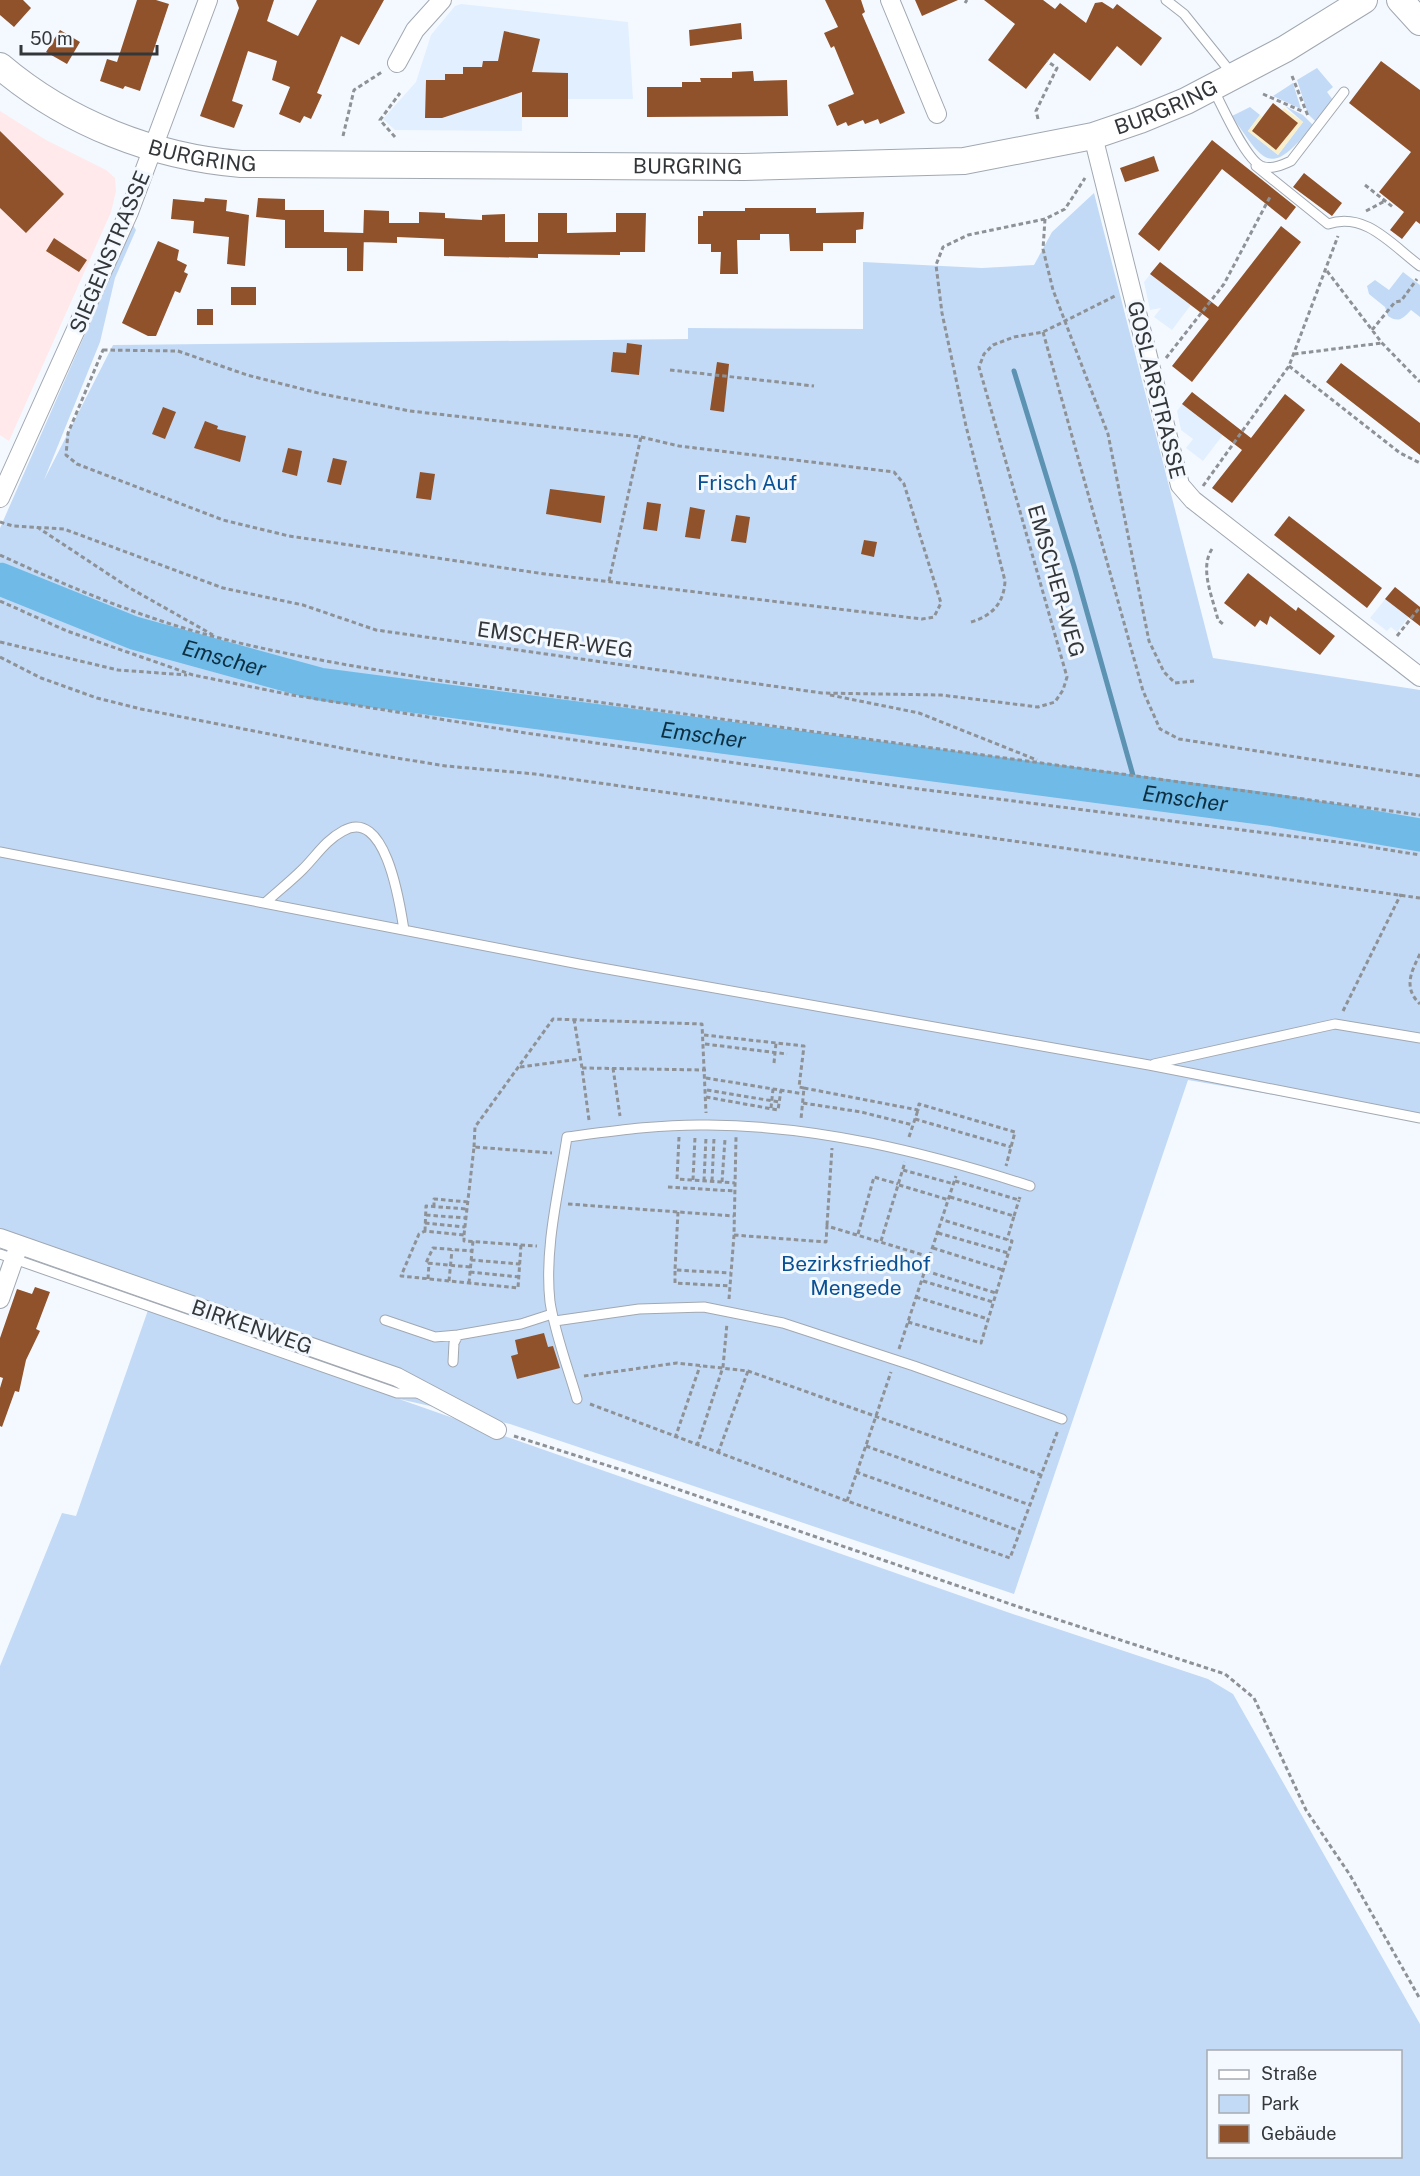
<svg xmlns="http://www.w3.org/2000/svg" width="1420" height="2176" viewBox="0 0 1420 2176" font-family="'Public Sans',sans-serif">
<rect width="100%" height="100%" fill="#f4f9ff"/>
<path fill="#ffe9ea" d="M0,111L46,140L106,170L115,178L116,191L111,212L9,441L0,435Z"/>
<path fill="#e2efff" d="M461,4L628,22L633,99H568V117H522V131L395,130L383,119L416,82L431,35L455,6Z
M1160,262L1200,293L1172,330L1154,317L1161,308L1150,310L1144,282Z
M1192,392L1232,423L1203,461L1186,448L1193,439L1181,430L1177,411Z
M1395,587L1418,605L1397,632L1391,627L1387,631L1370,618Z"/>
<path fill="#c2daf6" fill-rule="evenodd" d="M1317,68L1333,87L1327,92L1333,100L1316,122L1308,114L1297,80Z
M1293,83L1301,109L1273,96Z
M1285,106L1303,115L1313,125C1270,178 1265,164 1232,116L1250,107L1260,115L1248,131L1278,155L1303,122Z
M1094,193L1213,658L1420,690V1120L1188,1080L1014,1594L510,1424L399,1399L1007,1612L1208,1679L1233,1694L1420,2024V2176H0V1666L62,1513L76,1516L154,1293L0,1238V579L134,633L230,658L0,562V528L133,225L136,230L115,278L100,342L44,480L113,345L688,339V328L863,329V262L982,268L1034,265L1052,232ZM1208,2052H1400V2156H1208Z
M1403,272L1420,285V317L1411,310C1403,319 1398,323 1388,316L1385,307L1369,294L1367,286L1375,280L1389,290Z"/>
<path fill="#f9efca" d="M1284,108L1303,122L1278,155L1248,131L1260,115L1262,117L1252,131L1276,150L1298,123L1282,110Z"/>
<g fill="none" stroke-linecap="round" stroke-linejoin="round">
<path stroke="#5d93b2" stroke-width="5" d="M1014,371L1074,566L1138,793"/>
<path stroke="#6fbae6" stroke-width="33" id="s1" d="M0,579L134,633L319,684L1274,810L1420,835"/>
</g>
<path fill="#90522a" d="M0,0H23L31,8L14,27L0,15Z
M137,0H156L169,4L140,91L125,86L123,89L100,81L107,59L117,62Z
M236,0H274L267,21L298,36L317,0H384L359,45L341,36L317,93L322,95L311,119L304,116L300,123L279,114L290,87L272,80L277,61L248,51L232,101L243,105L234,128L200,116L239,8Z
M825,0H861L865,12L862,14L905,113L880,124L878,119L865,124L863,120L848,126L846,122L837,126L828,105L854,94L834,46L831,48L824,33L838,27Z
M915,0H958L922,16Z
M984,0H1043L1055,9L1060,3L1086,23L1095,3L1102,2L1113,9L1117,4L1162,38L1141,66L1117,46L1090,81L1054,53L1026,89L988,60L1015,24Z
M741,23L742,39L690,46L689,30Z
M60,30L80,42L67,64L46,52Z
M504,31L540,39L532,72L568,73V117H522V92L442,118H425L426,80H445V74H463V67H482L483,61H498Z
M1381,61L1420,90V224L1416,221L1402,239L1390,230L1404,212L1379,192L1411,152L1349,103Z
M753,71L754,81L787,80L788,116L647,117V87H682V82H701L700,78H732V72Z
M1273,103L1298,123L1276,150L1252,131Z
M0,131L64,194L26,233L0,208Z
M1212,140L1296,207L1286,220L1222,169L1159,251L1138,234Z
M1154,156L1159,171L1125,182L1120,168Z
M1304,173L1342,203L1332,216L1293,187Z
M205,198L227,200L226,211L249,215L245,266L227,264L229,237L193,233L194,221L171,219L173,199L204,202Z
M258,198L285,199V220L256,217Z
M745,208H816V213L864,212L863,229L856,230V243H823V251H790L789,234H760V240H737L738,274H720L721,252H711V244H698V216H703V211H745Z
M285,210H324V232L364,233L363,271H347V248H285Z
M364,210L389,211V223H419V212L445,213V218L482,220V215L505,214V242H538V258L444,256V239L397,237V243L363,242Z
M538,213H567V233L616,232V213H646L645,252H620V255L538,254Z
M1281,226L1301,242L1192,382L1172,366L1209,319L1150,274L1160,262L1218,307Z
M54,238L87,260L79,272L46,251Z
M158,241L179,250L177,260L187,265L184,272L188,274L180,293L175,291L156,336H148L122,323Z
M231,287H256V305H231Z
M197,309H213V325H197Z
M627,343L642,345L639,375L611,372L613,352L626,353Z
M717,362L729,364L724,412L710,410Z
M1341,363L1420,423V455L1326,382Z
M1192,392L1251,438L1285,394L1305,410L1232,503L1212,488L1242,450L1182,404Z
M163,407L176,412L165,439L152,434Z
M205,421L218,426L217,429L246,436L240,462L194,448Z
M288,448L302,451L297,476L282,472Z
M333,458L347,461L341,485L327,482Z
M420,472L435,474L431,500L416,498Z
M550,489L605,496L601,523L546,514Z
M647,502L661,504L657,531L643,529Z
M690,507L705,510L700,539L685,537Z
M736,515L750,517L746,543L731,541Z
M1289,516L1382,588L1367,608L1274,535Z
M864,540L877,542L874,557L861,554Z
M1248,573L1296,611L1298,607L1335,636L1320,655L1270,616L1267,625L1260,620L1255,627L1224,603Z
M1395,587L1420,607V626L1385,599Z
M35,1287L50,1292L36,1329L40,1331L26,1360L19,1392L15,1391L2,1427L0,1426V1388L3,1378L0,1377V1338L17,1289L32,1294Z
M544,1333L548,1347L553,1346L560,1368L517,1379L511,1356L518,1354L515,1340Z"/>
<g fill="none" stroke-linecap="round" stroke-linejoin="round">
<g stroke="#a1a8b1" stroke-width="11">
<path id="service" d="M1166,0L1184,14L1233,75
M1213,89C1222,105 1247,164 1264,167C1273,169 1282,165 1291,161L1344,92
M1256,166L1328,224C1365,211 1392,245 1420,266
M0,852L579,964L1149,1065L1420,1118
M265,903C277,892 291,881 303,869C316,856 326,840 343,831C386,806 400,905 404,930
M1154,1064L1335,1024L1420,1038
M0,1254L397,1393H420
M385,1320L435,1337L458,1335
M555,1321L639,1309L704,1307L783,1323L914,1366L1062,1419
M453,1362L454,1343L458,1335L521,1324L552,1314
M577,1399C568,1368 555,1334 550,1302C544,1248 559,1190 567,1137C613,1131 661,1124 708,1125C819,1126 925,1152 1030,1186"/>
</g>
<g stroke="#a1a8b1" stroke-width="20">
<path id="minor" d="M890,0L937,114
M397,63L415,30L442,0
M1093,136L1180,485L1193,500L1420,677
M0,498L129,212L208,0
M0,1238L397,1377L497,1430
M0,1299L19,1245"/>
</g>
<g stroke="#a1a8b1" stroke-width="28">
<g id="secondary">
<path d="M1400,0L1420,22"/>
<path id="s2" d="M0,66C67,123 154,157 241,164L744,167L964,161L1093,136L1140,120L1186,101L1285,49L1364,0"/>
</g>
</g>
<path stroke="#8e9296" stroke-width="3" stroke-dasharray="4.5 3" stroke-linecap="butt" d="M965,3L967,0
M1292,76L1308,116
M1263,94L1304,112
M1038,119L1036,111L1057,68L1047,61
M343,136L354,90L382,72
M395,137L380,120L400,93
M1365,185L1394,208
M1366,211L1385,201
M1045,219L1043,249L1053,290L1108,434L1149,641L1164,672L1175,683L1194,681
M1327,271L1382,343L1420,382
M1372,330L1395,302L1401,301L1417,279
M1043,332L1143,691L1160,729L1179,739L1420,776
M103,350L178,351L247,375L322,394L410,411L641,437L679,446L894,472L904,484L941,603L934,617L922,619L545,574L289,536L223,520L77,464L66,455L68,433Z
M1294,354L1382,343
M1166,358L1224,284L1271,195
M1289,366L1400,453L1420,463
M670,370L814,386
M1203,486L1289,366L1338,236
M0,522L13,526L64,529L223,588L303,605L376,630L822,693L941,695L1038,707L1055,702L1063,690L1067,677L979,367L984,354L993,345L1014,337L1043,332L1115,296
M37,527L128,587L213,635
M1212,549C1199,569 1213,598 1218,620L1223,624
M0,555C65,585 132,614 201,633C276,654 354,666 430,679L1420,815
M609,581L641,437
M0,601L67,631L193,675L292,695L526,733L911,788L1345,843L1420,855
M971,622C992,616 1004,603 1005,581L966,426L942,313L936,265L943,247L968,235L1045,219L1065,209L1085,178
M1397,636L1420,607
M0,642L118,670L187,675
M0,657L41,678L97,698L141,709L372,754L446,766L535,774L1420,898
M830,695L919,713L1037,760
M1420,954C1411,972 1403,988 1420,1004
M1343,1011L1401,894
M574,1019L582,1068
M704,1035L804,1046L799,1087L804,1088L801,1119
M705,1044L787,1054
M774,1063L776,1043
M520,1067L580,1059
M613,1068L620,1116
M706,1078L804,1094
M804,1088L918,1110L919,1104L1015,1132L1006,1166
M707,1090L779,1102
M706,1097L778,1110L781,1090
M803,1103L861,1112L913,1125
M771,1108L773,1089
M915,1119L1011,1147
M589,1120L582,1068L706,1070
M679,1137L677,1179L735,1183
M909,1137L918,1110
M474,1147L475,1127L553,1019L702,1024L706,1113
M903,1170L954,1184
M693,1180L695,1137
M704,1181L706,1137
M712,1181L714,1138
M955,1181L1019,1200L1020,1197
M722,1182L725,1139
M899,1185L949,1200
M668,1187L735,1191
M950,1197L1014,1216L1007,1240
M568,1204L734,1216
M434,1207V1199L468,1202
M678,1212L675,1270L731,1273
M426,1215L466,1218
M1014,1216L1019,1200
M425,1223L465,1227
M827,1225L832,1148
M425,1231L426,1206L467,1209
M938,1233L1008,1253
M858,1234L874,1177L898,1184
M464,1235L474,1147L552,1153
M734,1235L826,1242L827,1226L930,1257
M881,1241L905,1162
M521,1245L518,1288L401,1276L419,1234L425,1231L464,1235V1241L537,1246
M933,1248L1003,1270
M471,1260L520,1264
M470,1267L426,1263L433,1248L472,1251
M675,1271V1283L730,1286
M926,1271L996,1293
M470,1272L519,1277
M428,1279L429,1263
M449,1281L452,1250
M923,1281L993,1302
M469,1283L473,1241
M916,1297L988,1319
M729,1299L734,1235L736,1137
M908,1322L981,1343L1012,1241L943,1220
M899,1349L956,1176
M584,1376L677,1363L748,1371L1041,1475
M590,1404L847,1501L1010,1558L1058,1430
M514,1436L625,1471L1022,1608L1225,1674L1254,1698L1306,1810L1350,1875L1420,1999
M675,1438L700,1366
M697,1446L723,1367L727,1323
M866,1446L1030,1505
M718,1453L748,1371
M856,1472L1020,1531
M847,1501L891,1372"/>
<use href="#service" stroke="#fff" stroke-width="9"/>
<use href="#minor" stroke="#fff" stroke-width="18"/>
<use href="#secondary" stroke="#fff" stroke-width="26"/>
</g>
<g text-anchor="middle" stroke-width="6" stroke-linejoin="round" paint-order="stroke">
<g font-size="21" fill="#34373a" stroke="#f4f9ff">
<text dy="7" stroke="none"><textPath href="#s2" startOffset="1197">BURGRING</textPath></text>
<text dy="7" stroke="none"><textPath href="#s2" startOffset="225">BURGRING</textPath></text>
<text dy="7" stroke="none"><textPath href="#s2" startOffset="711">BURGRING</textPath></text>
<text transform="translate(110 252) rotate(-67)" y="7">SIEGENSTRASSE</text>
<text transform="translate(1156 390) rotate(76)" y="7">GOSLARSTRASSE</text>
<text transform="translate(1056 581) rotate(74)" y="7">EMSCHER-WEG</text>
<text transform="translate(555 640) rotate(8)" y="7">EMSCHER-WEG</text>
<text transform="translate(252 1327) rotate(19)" y="7">BIRKENWEG</text>
</g>
<g font-size="21" fill="#095194" stroke="#f4f9ff">
<text x="747" y="490">Frisch Auf</text>
<text x="856" y="1271">Bezirksfriedhof<tspan x="856" dy="24">Mengede</tspan></text>
</g>
<g font-size="22" font-style="italic" fill="#0d2f41" stroke="#f4f9ff">
<text dy="8" stroke="none"><textPath href="#s1" startOffset="238">Emscher</textPath></text>
<text dy="8" stroke="none"><textPath href="#s1" startOffset="724">Emscher</textPath></text>
<text dy="8" stroke="none"><textPath href="#s1" startOffset="1210">Emscher</textPath></text>
</g>
</g>
<rect x="1207" y="2050" width="195" height="108" fill="#f4f9ff" stroke="#a7abb0" stroke-width="1.5"/>
<rect x="1219" y="2070" width="30" height="9" fill="#ffffff" stroke="#a7abb0" stroke-width="1.5"/>
<text x="1261" y="2080" font-size="18" fill="#34373a">Straße</text>
<rect x="1219" y="2095" width="30" height="18" fill="#c2daf6" stroke="#a7abb0" stroke-width="1.5"/>
<text x="1261" y="2110" font-size="18" fill="#34373a">Park</text>
<rect x="1219" y="2125" width="30" height="18" fill="#90522a" stroke="#a7abb0" stroke-width="1.5"/>
<text x="1261" y="2140" font-size="18" fill="#34373a">Gebäude</text>
<path d="M21 45v9h136v-9" fill="none" stroke="#34373a" stroke-width="3"/>
<text x="30" y="45" font-size="18" fill="#34373a" stroke="#f4f9ff" stroke-width="4.5" paint-order="stroke">50 m</text>
</svg>
